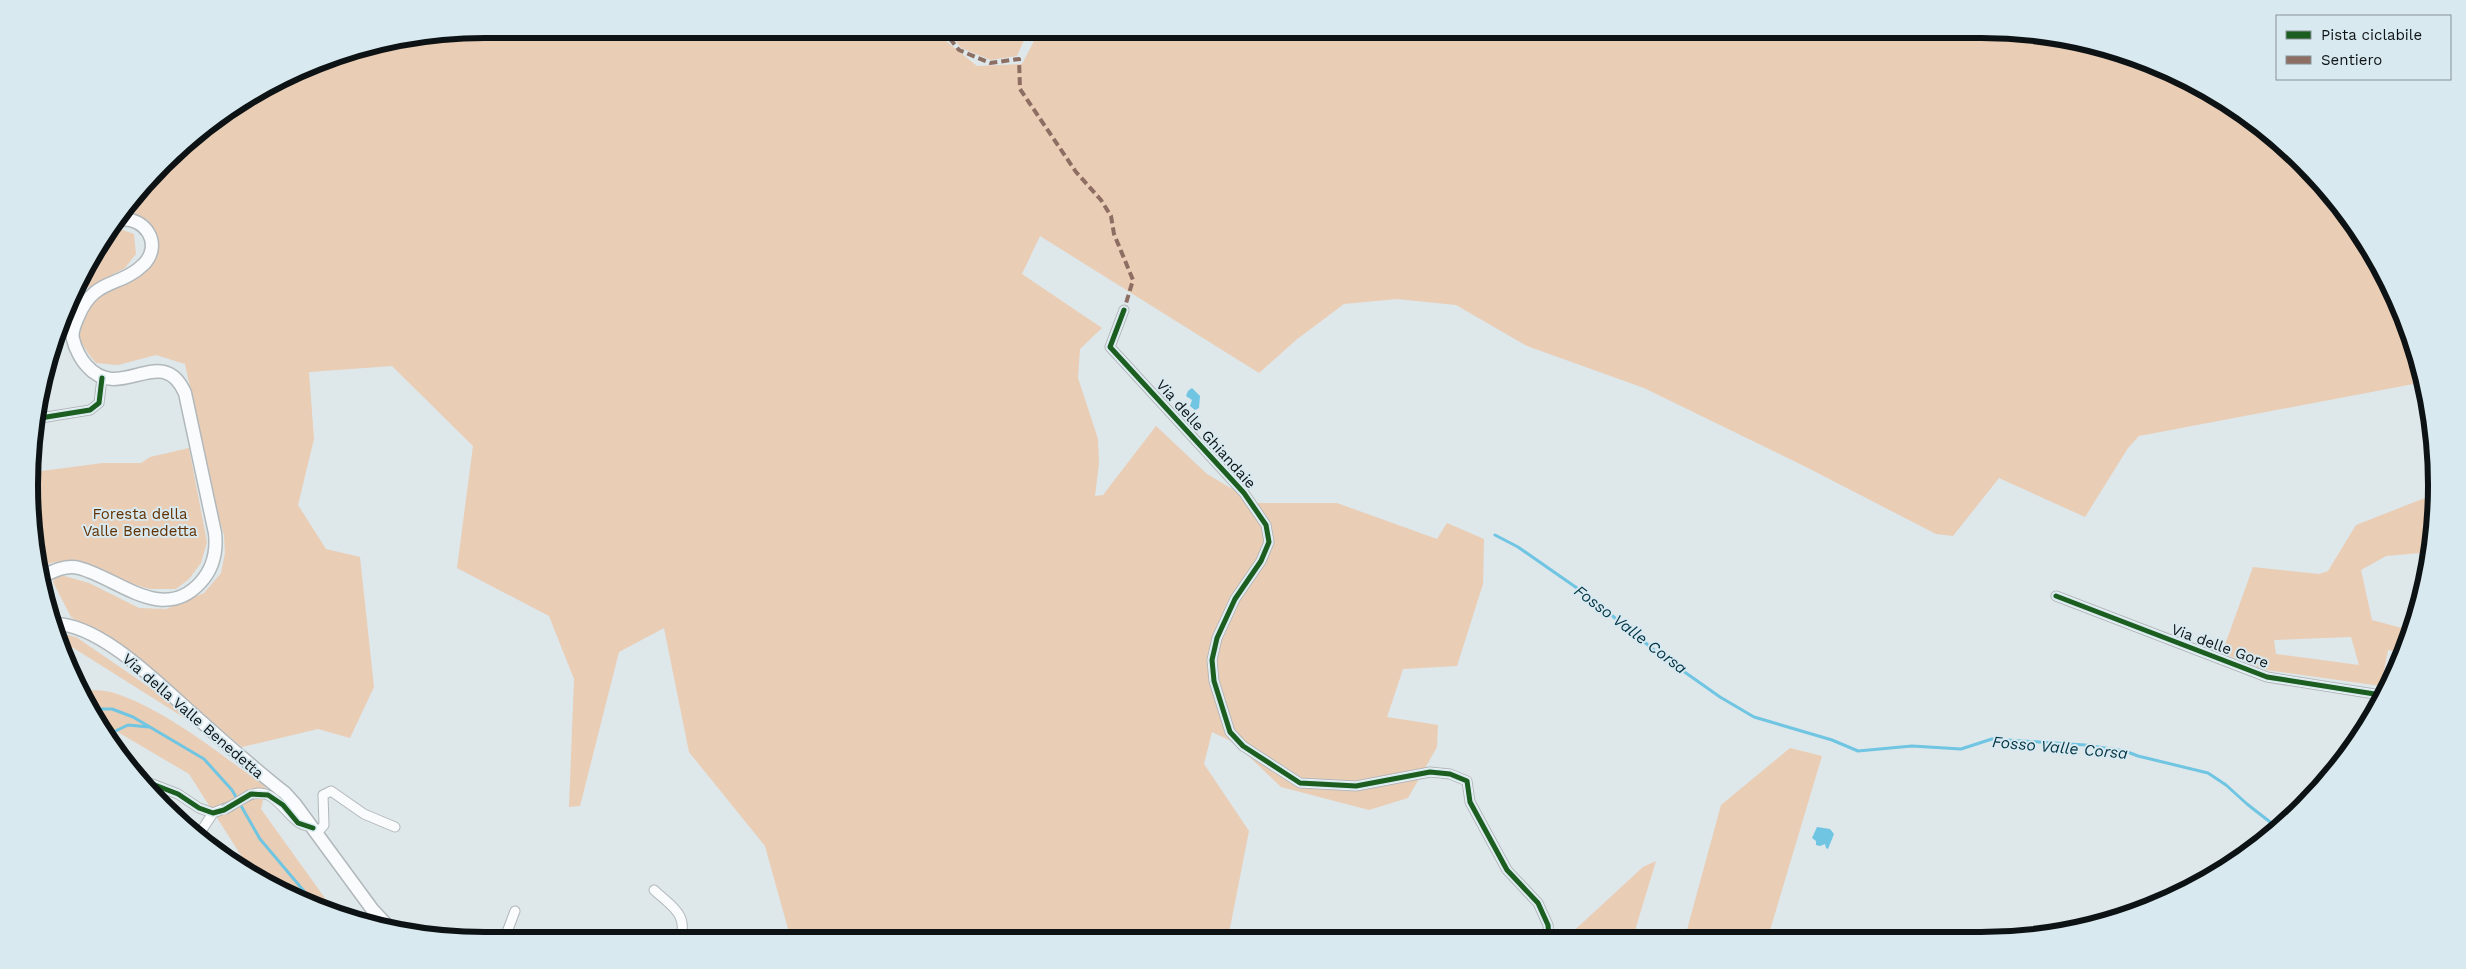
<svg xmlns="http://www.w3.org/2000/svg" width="2466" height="969" viewBox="0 0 2466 969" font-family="'Work Sans',sans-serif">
<rect width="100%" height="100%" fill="#dee7ea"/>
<path fill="#eacdb5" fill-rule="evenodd" d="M485,29H931L977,66L1022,64L1033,43L1036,29H1981L2128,53L2209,90L2282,142L2343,207L2390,283L2422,366L2424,382L2139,436L2128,448L2085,517L1999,478L1953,536L1936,534L1808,468L1644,388L1527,346L1456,305L1397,299L1344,304L1296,340L1259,373L1040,236L1022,274L1102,328L1080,349L1078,378L1098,439L1099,463L1095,496L1103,495L1156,426L1207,474L1256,503H1337L1437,539L1447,523L1484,539L1483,584L1457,666L1403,669L1387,717L1438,725L1437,747L1408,798L1369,810L1281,787L1235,743L1212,732L1204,764L1249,831L1228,938L796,939L790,936L765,846L689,752L664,628L619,652L580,806L569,807L574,679L549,616L457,568L473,446L392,366L309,372L314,439L298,505L326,549L360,557L374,687L350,738L318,729L242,747L126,651L71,617L53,582L57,574L89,583L139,608L166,609L204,593L221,573L225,553L224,535L217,512L185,364L156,355L118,365L96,363C73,336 69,317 99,292C106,286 116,285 123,280C135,272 145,257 155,246L149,221L128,210L184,142L257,90L338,53Z
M946,29H1029L1017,56L991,60L961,48Z
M114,227L134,234L136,254L125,268L85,289L68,321H61L90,257Z
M189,448L207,542L201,563L189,579L176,589H150L124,582L82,562L61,561L37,566L34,472L103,463H141L150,457Z
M2435,494L2431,552L2386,556L2361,570L2372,620L2413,631L2403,652L2388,650L2381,686L2266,670L2222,653L2253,567L2319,574L2328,571L2356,525ZM2351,637L2359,665L2276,654L2274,640Z
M55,632L76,637L152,689L202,729L72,647H60Z
M80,690C90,690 101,690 111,692C164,708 221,755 266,787L261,809L337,915L249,868L189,774L116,731L104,734Z
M1790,748L1822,756L1768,937H1685L1721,805Z
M1656,861L1633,937L1566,938L1643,867Z"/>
<path fill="#6fc5e2" d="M1192,388L1200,396L1199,408L1195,410L1190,406L1192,400L1186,396L1188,391Z
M1817,827L1830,829L1834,834L1828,849L1826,848L1825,844L1820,846L1816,845V841L1812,838Z"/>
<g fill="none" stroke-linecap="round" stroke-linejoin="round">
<path stroke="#6fc5e2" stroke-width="3" d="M1495,535L1518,547L1587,595L1659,654L1720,697L1754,717L1832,740L1858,751L1912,746L1961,749L1992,739L2085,745L2125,751L2138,756L2208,773L2226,785L2247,804L2279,829
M90,709H112L133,717L204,759L232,790L260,839L314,903
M105,736L128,725L149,727"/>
<g stroke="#b1b8bb" stroke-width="11">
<path id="street" d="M1124,310L1110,347L1244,493L1266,525L1269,542L1261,561L1235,599L1217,638L1212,660L1214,681L1230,732L1243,746L1300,783L1356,786L1430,772L1450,774L1467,781L1470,802L1507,870L1538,903L1548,925L1549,938
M34,419L90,410L99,403L102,378
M2056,596L2267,677L2381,695
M147,782L178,794L199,808L213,813L231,806
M246,797C271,783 282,810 298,822C301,825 308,826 313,827
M317,833L324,825L323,795L331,791L364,814L395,827
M198,836L213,813
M654,890C671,906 689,914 680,940
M504,940L515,911"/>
</g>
<g stroke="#b1b8bb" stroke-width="15">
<path id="secondary" d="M39,578C51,572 66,564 79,568C118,578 162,624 200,583C213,569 217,551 215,533L185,393C162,341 120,404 87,366C81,360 75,348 73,339C71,332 75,324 78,317C94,277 120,288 144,264C163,244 145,216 120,220
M53,624C99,622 161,686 195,716C224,742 254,769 285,793L295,804L372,909L386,924"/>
</g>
<use href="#street" stroke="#fafbfc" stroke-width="9"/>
<use href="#secondary" stroke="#fafbfc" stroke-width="12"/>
<g stroke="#b1b8bb" stroke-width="11" stroke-linecap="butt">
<path id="street-bridge" d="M224,810L251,794"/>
</g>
<use href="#street-bridge" stroke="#fafbfc" stroke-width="9"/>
<path stroke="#8d6e63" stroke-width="4" stroke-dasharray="8 4" stroke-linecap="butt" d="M942,29L959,50L990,63L1019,59L1020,89L1076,172L1101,200L1111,216L1114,234L1133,280L1124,310"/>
<g stroke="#d8e9f0" stroke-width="8">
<path id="cycleway" d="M1124,310L1110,347L1244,493L1266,525L1269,542L1261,561L1235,599L1217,638L1212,660L1214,681L1230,732L1243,746L1300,783L1356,786L1430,772L1450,774L1467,781L1470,802L1507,870L1538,903L1548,925L1549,938
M34,419L90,410L99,403L102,378
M2056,596L2267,677L2381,695
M147,782L178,794L199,808L213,813L224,810L251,794L268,795L283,805L298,823L313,828"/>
</g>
<use href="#cycleway" stroke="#1b5e20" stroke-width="5"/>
</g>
<g text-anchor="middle" stroke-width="4" stroke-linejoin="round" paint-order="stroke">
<g font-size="15" fill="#0d1315" stroke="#d8e9f0">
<text transform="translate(1206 434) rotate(48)" y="5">Via delle Ghiandaie</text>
<text transform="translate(2220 646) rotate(20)" y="5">Via delle Gore</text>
<text transform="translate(193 716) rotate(41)" y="5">Via della Valle Benedetta</text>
</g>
<g font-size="15" fill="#613100" stroke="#d8e9f0">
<text x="140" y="519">Foresta della<tspan x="140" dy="17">Valle Benedetta</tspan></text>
</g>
<g font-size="16" font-style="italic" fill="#003445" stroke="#d8e9f0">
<text transform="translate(1631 629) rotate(37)" y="6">Fosso Valle Corsa</text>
<text transform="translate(2060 747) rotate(5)" y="6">Fosso Valle Corsa</text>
</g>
</g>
<path d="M0 0H2466V969H0ZM485 38H1981A447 447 0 0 1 2428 485V485A447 447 0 0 1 1981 932H485A447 447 0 0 1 38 485V485A447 447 0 0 1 485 38Z" fill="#d8e9f0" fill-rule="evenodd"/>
<path fill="none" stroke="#0d1315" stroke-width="6" d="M485 38H1981A447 447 0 0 1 2428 485V485A447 447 0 0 1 1981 932H485A447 447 0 0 1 38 485V485A447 447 0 0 1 485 38Z"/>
<rect x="2276" y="15" width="175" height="65" fill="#d8e9f0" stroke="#879398"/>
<rect x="2286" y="31" width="25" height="8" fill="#1b5e20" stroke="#879398"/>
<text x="2321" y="40" font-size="15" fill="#0d1315">Pista ciclabile</text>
<rect x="2286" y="56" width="25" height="8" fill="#8d6e63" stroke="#879398"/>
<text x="2321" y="65" font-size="15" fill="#0d1315">Sentiero</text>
</svg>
